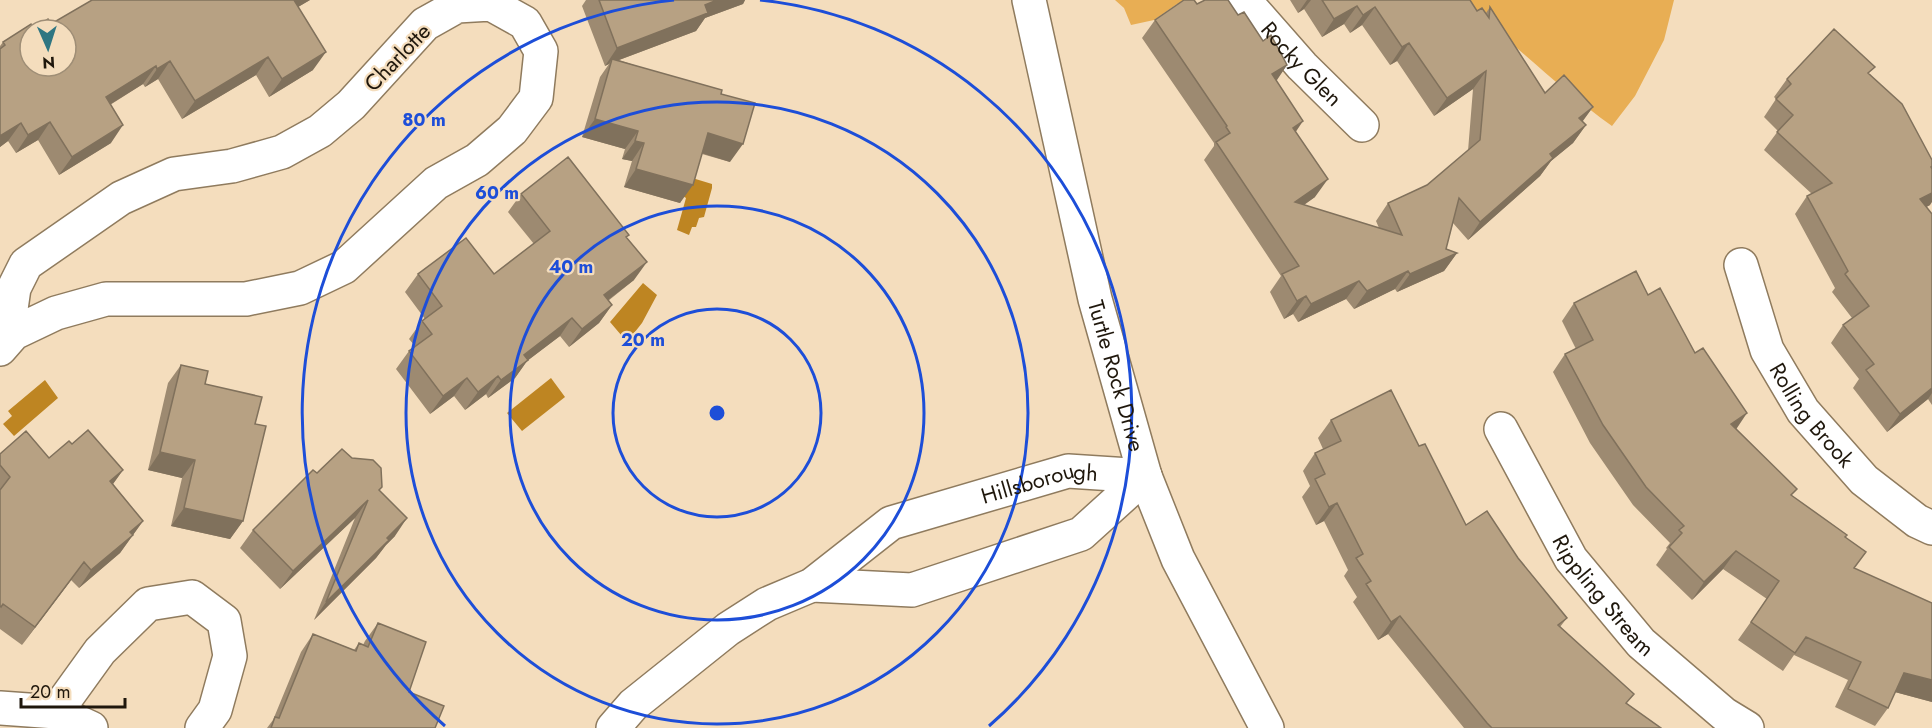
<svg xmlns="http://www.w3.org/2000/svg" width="1932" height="728" viewBox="0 0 1932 728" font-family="Jost,sans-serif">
<rect width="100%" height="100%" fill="#f4ddbd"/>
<path fill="#e8ae54" d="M1115,0H1195L1196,3L1183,9L1177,4L1154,20L1131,25L1124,8Z
M1461,0H1674L1664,40L1635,96L1612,126C1559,88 1512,42 1461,0Z"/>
<path fill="#be8522" d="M689,177L712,184V188L704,217L699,218L696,227H692L689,235L677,230L686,198L683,196Z
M643,283L657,295L642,323L627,342L610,322Z
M551,378L565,397L522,431L507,413Z
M45,380L58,398L14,436L3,424L12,416L8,411Z"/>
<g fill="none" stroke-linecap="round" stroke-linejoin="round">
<g stroke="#8f7b5e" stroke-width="36">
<g id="street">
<path id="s1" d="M1244,0L1302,66L1362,125"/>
<path id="s2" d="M1741,265L1767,350L1803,411L1864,480L1917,521L1932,528"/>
<path d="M0,349L14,333L56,313L106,299H246L300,288L344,267L436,183L477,160L512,130L536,98L541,51L525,23L491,4L457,6L425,24L351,105L320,131L282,152L232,166L174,174L121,198L26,264L14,288L11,309L14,333"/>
<path id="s3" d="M1501,429L1571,559L1641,643L1724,714L1747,728"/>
<path d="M812,585L912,590L1081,534L1145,476"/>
<path d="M0,708L56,712L91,728"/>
<path d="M56,712L100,651L148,604L192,597L224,621L230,656L215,710L202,728"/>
<path id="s4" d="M613,728L633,705L728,629L767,604L812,585L891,523L1068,471L1145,476"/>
</g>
</g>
<g stroke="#8f7b5e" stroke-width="36">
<g id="secondary">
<path id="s5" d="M1029,0L1095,299L1145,476L1178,559L1267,728"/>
</g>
</g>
<use href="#street" stroke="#fff" stroke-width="33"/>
<use href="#secondary" stroke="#fff" stroke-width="33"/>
</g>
<path fill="#9d8a71" d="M310,0L298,7L313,70L269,97L256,75L182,119L158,79L145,87L143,84L110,105L111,143L59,175L38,140L16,153L8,141L0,147V46L3,42L33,29L51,24Z
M586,0H745L743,4L705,18L696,31L619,60L721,94L730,162L702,154L680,203L624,187L632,161L622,159L625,149L582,137L600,77L609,64L605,66L582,6Z
M1290,0H1470L1477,11L1486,13L1490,7L1545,93L1593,107L1582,121L1586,125L1573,143L1551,161L1540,176L1468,240L1453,223L1446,249L1457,253L1444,271L1397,292L1395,289L1354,309L1346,299L1298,322L1293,314L1284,319L1270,292L1281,276L1204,160L1214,146V143L1142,38L1155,20L1197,4L1238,15L1263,41L1287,65L1276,80L1296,132L1315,197L1304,205L1379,228L1376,221L1388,203L1427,185L1468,151L1473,89L1434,116L1397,61L1390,65L1362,25L1350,33L1344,24L1322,37L1304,9L1298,13Z
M1870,74L1930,205L1926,207L1932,214V405L1928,399L1887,432L1853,388L1859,379L1831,343L1843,325L1852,318L1832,292L1835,288L1795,214L1807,196L1812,194L1764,150L1778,131L1764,117L1776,99L1774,97L1787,79Z
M521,194L627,238L634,280L608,301L612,305L599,323L569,347L560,336L527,361L515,378L488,398L486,394L465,410L454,396L430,414L396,369L409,351L415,346L409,339L422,321L425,319L405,292L418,274H494L534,244L508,212Z
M1648,295L1736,429L1792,496L1846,537L1854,568L1932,702L1895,692L1888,708L1875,726L1835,707L1848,680L1794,655L1783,671L1738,640L1767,599L1723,569L1692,600L1656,565L1667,549L1666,548L1670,543L1633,505L1590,443L1553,372L1565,354L1576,349L1562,321L1574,303Z
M181,365L255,424L243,521L230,539L171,526L182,478L148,470L168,383Z
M1331,420L1419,446L1466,525L1518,558L1567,618L1560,627L1627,704L1661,728H1464L1388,634L1378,640L1353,602L1357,597L1344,576L1348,570L1324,521L1316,525L1302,497L1310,486L1303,471L1315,453L1323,449L1318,438Z
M72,444L123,470L113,484L143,521L120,553L79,588L71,580L22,645L0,629V454L49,458Z
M317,473L379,490L395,536L386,545L376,558L314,620L355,518L280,589L240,548L253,530Z
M378,623L409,692L435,728H267L273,720L301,652L313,634L354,650L359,643L363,645L365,641Z"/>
<path fill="#80715c" d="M293,0H310L281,17Z
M717,0H745L743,4L705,18L696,31L611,63L612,59L609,64L605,66L617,48L705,5Z
M1307,0H1311L1304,9L1298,13Z
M1357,6L1344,24L1322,37L1334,19Z
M1375,7L1362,25L1350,33L1363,15Z
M1409,43L1397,61L1390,65L1402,47Z
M326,52L313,70L269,97L282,79Z
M268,57L256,75L182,119L195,101Z
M170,61L158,79L145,87L157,69Z
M1287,65L1275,83L1272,74Z
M156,66L143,84L93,115L106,97Z
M1486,71L1473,89L1434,116L1447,98Z
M1593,107L1580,125L1579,118Z
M595,119L638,131L625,149L582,137Z
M1303,121L1291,139L1293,128Z
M50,122L38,140L16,153L28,135Z
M21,123L8,141L0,147V136Z
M123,125L111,143L59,175L72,157Z
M1586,125L1573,143L1551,161L1540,176L1468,240L1480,222L1550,154Z
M708,133L743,144L730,162L695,151Z
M635,141L644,143L632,161L622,159Z
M636,169L693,185L680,203L624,187Z
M1328,179L1315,197L1282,220L1295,202Z
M1932,193V202L1930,205L1908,217L1920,199Z
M1457,253L1444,271L1397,292L1410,274Z
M647,262L634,280L591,313L604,295Z
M1408,271L1395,289L1354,309L1367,291Z
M1359,281L1346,299L1298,322L1311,304Z
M1306,296L1293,314L1284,319L1297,301Z
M612,305L599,323L569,347L582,329Z
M572,318L560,336L527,361L515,378L488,398L501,380L524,355Z
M498,376L486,394L465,410L478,392Z
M467,378L454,396L430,414L443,396Z
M1932,388V393L1928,399L1887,432L1900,414Z
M1747,413L1735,431L1731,424Z
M160,452L195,460L182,478L148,470Z
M123,470L110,488V481Z
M368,500L355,518L280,589L293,571Z
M1337,503L1324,521L1316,525L1329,507Z
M184,508L243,521L230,539L171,526Z
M407,518L395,536L386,545L376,558L314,620L326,602L387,538Z
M143,521L120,553L79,588L91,570L130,532Z
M1736,551L1723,569L1692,600L1704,582Z
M84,562L71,580L22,645L35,627Z
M1400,616L1388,634L1378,640L1391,622Z
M1904,673L1932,680V702L1891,691Z"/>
<path fill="#b7a183" stroke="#80715c" stroke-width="1.5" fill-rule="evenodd" d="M92,0H294L326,52L282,79L268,57L195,101L170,61L157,69L156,66L106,97L123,125L72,157L50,122L28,135L21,123L0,136V49L5,45L3,42L31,24L33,29L48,19L51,24ZM30,30H66V66H30Z
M599,0H717L705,5L708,13L617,48Z
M1184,0H1194L1197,4L1205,0H1228L1238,15L1244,12L1263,41L1271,35L1287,65L1272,74L1303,121L1293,128L1328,179L1295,202L1402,235L1388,203L1427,185L1480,140L1486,71L1447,98L1409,43L1402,47L1375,7L1363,15L1357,6L1334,19L1322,0H1470L1477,11L1482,8L1489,18L1490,7L1545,93L1564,75L1593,107L1579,118L1586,125L1550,154L1553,158L1480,222L1459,198L1446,249L1457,253L1410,274L1408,271L1367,291L1359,281L1311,304L1306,296L1297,301L1282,274L1299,266L1216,142L1230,133L1226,127L1227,126L1155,20Z
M1834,29L1875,67L1868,73L1902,104L1932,160V166L1931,167L1932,169V193L1920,199L1932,214V388L1900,414L1866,370L1874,364L1843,325L1869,306L1845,274L1848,271L1807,196L1832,183L1777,132L1793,115L1776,99L1791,84L1787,79Z
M612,59L722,90L721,94L755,103L743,144L708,133L693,185L636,169L644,143L635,141L638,131L595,119Z
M568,157L629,235L626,237L647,262L604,295L612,305L582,329L572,318L524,355L528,360L501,380L498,376L478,392L467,378L443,396L409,351L432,334L422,321L442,306L418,274L466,238L494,274L550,231L521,194Z
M1636,271L1648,295L1660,288L1695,353L1703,348L1747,413L1731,424L1797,489L1791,495L1847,535L1845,537L1866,552L1854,568L1932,603V680L1904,673L1888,708L1848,689L1861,662L1806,637L1795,653L1751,622L1779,581L1736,551L1704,582L1669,547L1682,533L1679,530L1684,526L1646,487L1603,425L1565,354L1593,340L1574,303Z
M181,365L208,371L205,384L262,397L255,424L266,426L243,521L184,508L195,460L160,452Z
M1391,390L1419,446L1425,444L1466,525L1487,511L1518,558L1567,618L1558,625L1634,694L1626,703L1661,728H1492L1487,723L1400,616L1391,622L1366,584L1371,581L1356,558L1363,554L1337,503L1329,507L1315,479L1325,474L1315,453L1341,441L1331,420Z
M88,430L123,470L110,481L143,521L130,532L133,535L91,570L84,562L35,627L3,604L1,607L0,606V490L10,477L0,465V454L26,431L49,458L69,441L72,444Z
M342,449L352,458L373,460L381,468L382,487L379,490L407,518L387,538L389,540L326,602L368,500L293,571L253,530L313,470L317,473Z
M378,623L426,642L409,692L444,706L435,728H271L275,717L279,718L313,634L356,651L359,643L368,647Z"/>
<g fill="none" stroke="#1d4ed8" stroke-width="3">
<circle cx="717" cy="413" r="104"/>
<circle cx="717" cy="413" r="207"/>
<circle cx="717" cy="413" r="311"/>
<path d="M445 726A415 415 0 0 1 674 0M760 0A415 415 0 0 1 989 726"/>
</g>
<g text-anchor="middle" stroke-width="4.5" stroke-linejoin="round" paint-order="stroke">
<g font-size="22" fill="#1f170c" stroke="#f4ddbd">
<text transform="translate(397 57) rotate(-46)" y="8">Charlotte</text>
<text dy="8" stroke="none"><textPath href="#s1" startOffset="86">Rocky Glen</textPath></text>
<text dy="8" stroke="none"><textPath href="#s5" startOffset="386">Turtle Rock Drive</textPath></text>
<text dy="8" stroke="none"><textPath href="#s2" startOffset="168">Rolling Brook</textPath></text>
<text dy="8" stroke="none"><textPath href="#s4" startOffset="502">Hillsborough</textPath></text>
<text dy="8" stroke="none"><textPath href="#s3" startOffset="196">Rippling Stream</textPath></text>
</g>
</g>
<circle cx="717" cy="413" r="9" fill="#1d4ed8" stroke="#f4ddbd" stroke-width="3"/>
<g font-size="18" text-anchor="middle" font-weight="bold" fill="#1d4ed8" stroke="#f4ddbd" stroke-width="4.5" stroke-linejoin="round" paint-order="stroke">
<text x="424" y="126">80 m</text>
<text x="497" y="199">60 m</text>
<text x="571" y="273">40 m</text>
<text x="643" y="346">20 m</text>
</g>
<g transform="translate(48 48) rotate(177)"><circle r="28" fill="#f4ddbd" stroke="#9f8e76" stroke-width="1.5"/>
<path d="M0-4.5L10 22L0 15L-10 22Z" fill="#2f7682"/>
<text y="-9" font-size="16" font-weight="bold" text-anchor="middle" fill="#1f170c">N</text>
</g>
<path d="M21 698v9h104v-9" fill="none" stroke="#1f170c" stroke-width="3"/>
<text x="30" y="698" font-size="18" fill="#1f170c" stroke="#f4ddbd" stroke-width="4.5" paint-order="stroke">20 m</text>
</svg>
